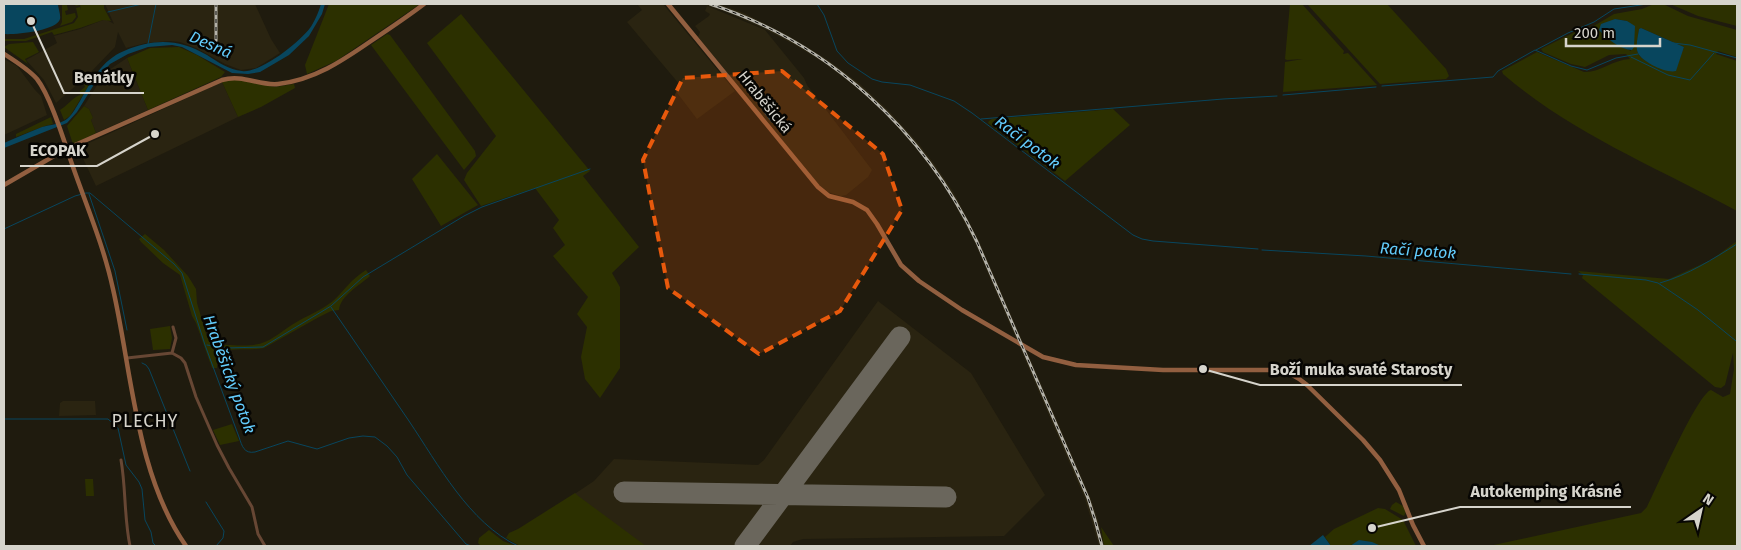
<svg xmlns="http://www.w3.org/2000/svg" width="1741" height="550" viewBox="0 0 1741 550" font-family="'Fira Sans',sans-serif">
<rect width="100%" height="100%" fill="#1f1b0e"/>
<path fill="#2a2411" d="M105,4H255L271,39L280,53L256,68L241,70L225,64L196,48L180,42L170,41L146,43L126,48L118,32L115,47L88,75L56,103L44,80L26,60L57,43L54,36L80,29L103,20H107L114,24Z
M637,4H663L735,91L697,119L675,90L680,85L627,22L642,10Z
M702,4H718L744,13L789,36L828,60L860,84L888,110L919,144L935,165L954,193L979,241L1090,497L1098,520L1104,546H1099L1085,499L975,243L950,195L931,168L915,147L885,113L857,88L826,64L797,46L763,28L727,12Z
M707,6L765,30L804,78L807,85L872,170L868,177L846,195L841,196L828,192L819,185L698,37L700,32L695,26L709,16L710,14L705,11Z
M127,58L148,110L96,133L91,120L93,118L89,109L84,106L99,82L109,70Z
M4,59L17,66L35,90L41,96L47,115L4,135Z
M222,82L238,117L96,186L78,148Z
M878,301L971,373L1045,495L1004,536L803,539L793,542L790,546H530L513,535L594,481L614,459L758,465L764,460Z
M63,401H95L96,415L59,416L60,403Z"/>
<path fill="#2c3000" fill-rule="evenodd" d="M62,4H69L67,5L68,10L65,11L66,15L75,13L73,4L76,17L72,22L60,26L62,22Z
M74,4H104V8L111,21L103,20L80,28L54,35L52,32L26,41H4V39H24L74,23L78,17L76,8L80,7L81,10L80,5L76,6Z
M329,4H420L336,61L307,74L305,65Z
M1290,4H1302L1344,51L1343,54L1348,53L1377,85L1283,92L1285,62L1303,59L1287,60L1285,59Z
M1307,4H1387L1446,69L1449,76L1446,79L1380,84Z
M1654,4H1663L1688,16L1737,30V57L1718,51L1716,54L1737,61V211C1658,168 1571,133 1503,74L1502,71L1537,52L1584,72C1599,73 1612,60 1630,59L1626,54L1609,55L1585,67L1571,64L1543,52L1541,49L1577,31L1584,33L1587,30L1614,14L1642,9ZM1615,19L1627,21L1631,51L1618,45L1602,33ZM1641,28L1684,47L1675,71C1664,68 1639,63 1637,50C1637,43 1638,36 1639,29Z
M1670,4H1737V26L1698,16Z
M461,14L590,171L583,176L639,247L612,273L620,287V368L600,398L585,379L581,357L587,327L577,314L588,297L553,256L565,245L553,228L559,220L535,188L481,206L464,180L467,173L496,136L427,43Z
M387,34L390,35L475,151L476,156L464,170L371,45Z
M33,42L39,52L25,59L28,64L4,47L9,44Z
M179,47L197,55L225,72L221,77L148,110L127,58L150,48Z
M94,71L96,74L70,116L64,120L60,110C67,106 72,98 80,95V91L85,87L83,81Z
M233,79L275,87L294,84L295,88L261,107L238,117L222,82Z
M84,106L89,109L93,118L91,120L96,133L73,144L67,126Z
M1113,109L1130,125L1065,181L988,123L989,121L992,119Z
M51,117L53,124L45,126L16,137V134Z
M437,154L478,205L441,226L412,179Z
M145,234L164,250L188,276L196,289L197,303L207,337C213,345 221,345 231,345C270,348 269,338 300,320C311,314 323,309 333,301C346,289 350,280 366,270L370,276C360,285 340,296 339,310L331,311L319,317L264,348C249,351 232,347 218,353L217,358V368H212L196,323L192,316L180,275L163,263L141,242L139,239Z
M1737,241V546H1489L1641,513L1647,507C1656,489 1698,393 1711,390L1723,397L1730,394L1734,369L1733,353L1725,385L1721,388L1715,387L1582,278L1583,275L1578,271L1669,279L1711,260Z
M170,326L172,338L170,349L153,350L150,329Z
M232,424L239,441L220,445L213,430Z
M85,479H93L94,496H86Z
M575,493L577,495L646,546H520L506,538L509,533L518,529Z
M1396,502L1403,506L1406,512L1404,516L1390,509L1392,505Z
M1378,508L1385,509L1403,520L1416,546H1381L1363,541L1357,542L1350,546H1331L1325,537L1334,529Z
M1101,527L1114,546H1104Z
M489,530L503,541L516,546H481L478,543L479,538Z"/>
<path fill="#08465e" d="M4,4H58C58,8 61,15 60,19C57,31 13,35 4,34Z
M321,4H325L322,14L309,36L289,55L260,72L248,74L232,73L182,47L172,45L148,47L128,54L110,64L98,78L77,112L67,123L4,148V143C16,138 29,132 42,127C50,125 60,124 67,119C73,114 76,107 80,101C92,80 102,60 124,51C155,38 179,39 207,55C218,62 229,70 242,71C260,74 303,40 312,25C316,18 319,11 321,4Z
M1615,19L1627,21L1635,26L1634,47L1632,50C1621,50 1606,38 1599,30L1601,24Z
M1641,28L1684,47L1676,71C1667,74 1642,62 1638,53C1635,47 1638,36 1639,29Z
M769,105L778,119L772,123L762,110Z
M1323,535L1331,546H1309Z
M1359,540L1372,542L1381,546H1350Z"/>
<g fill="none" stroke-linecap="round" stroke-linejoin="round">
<path stroke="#08465e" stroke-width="1" d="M817,4L824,15L837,51L848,63L872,79L882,82L910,85L954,101L972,113L1133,235L1142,239L1153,241L1258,249
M108,12L142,4
M1673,43L1690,45L1737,58
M148,44L156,4
M1536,50L1568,33L1594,22L1614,9L1647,4
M1631,57L1668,75L1690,80L1714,53
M1382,86L1493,77L1498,71L1535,50L1571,66L1587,70L1616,58L1638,54
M1283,95L1376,87
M981,119L1223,99L1277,96
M89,194L115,271L127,330
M4,229L75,196L86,193H90L174,264L182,273L205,345L239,437C242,446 244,454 255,452L288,441L317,449L349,438L363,436L375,437L387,446L397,457L407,475L466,544L471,546
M1262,250L1366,256L1571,274
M1579,274L1646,280L1658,283L1698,310L1736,341
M1660,283C1688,275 1713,259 1737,244
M331,307C357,345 383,383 409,421C438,464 469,523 518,546
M207,345L226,348L263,347L331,306L363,277L464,216L482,207L590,169
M142,363L146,365L149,369L190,471
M4,419H108L118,428L126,465L139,482L142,489L145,520L151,532L153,543L156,546
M206,502L224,531L223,538L216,546"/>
<path stroke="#6a665c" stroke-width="21" d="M624,492L946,497
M745,546L900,337"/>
<path stroke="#674734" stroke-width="3" d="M172,353L176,338L173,327
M127,358L172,353L181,358L185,363L196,397L217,445L229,468L252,507L258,534L265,546
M121,460C126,488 124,518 130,546"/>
<path stroke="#925f40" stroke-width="4.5" d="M668,4L818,187L829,196L853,202L867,210L877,224L901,265L919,281L962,310L1043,357L1076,365L1163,370H1272C1286,371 1297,376 1307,385L1363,440L1380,460L1399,490L1413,525L1424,546
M4,54C15,61 28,69 37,79C51,97 65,144 73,167C87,207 104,247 113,289C132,372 136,475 186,546
M4,185L66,149L222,80C243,74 259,86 278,84C314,80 342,61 371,41C389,29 407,17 424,4"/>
<g stroke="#b4b2a9" stroke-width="3">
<path id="rail" d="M710,4C829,43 924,130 977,242L1088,498L1095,520L1102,546
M216,47V4"/>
</g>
<use href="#rail" stroke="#070603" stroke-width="1" stroke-dasharray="4" stroke-linecap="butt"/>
</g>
<path fill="#e8590c" fill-opacity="0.2" stroke="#e8590c" stroke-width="4" stroke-dasharray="10 6" stroke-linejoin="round" d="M782,71L883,154L902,210L840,311L759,354L668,288L643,160L683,78Z"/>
<g text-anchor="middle" stroke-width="5" stroke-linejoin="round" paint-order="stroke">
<g font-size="15" fill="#d6d4cc" stroke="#070603">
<text transform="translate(765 102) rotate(51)" y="5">Hraběšická</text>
</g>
<g font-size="16" font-style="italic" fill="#63ccfc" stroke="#070603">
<text transform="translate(211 44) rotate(24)" y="6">Desná</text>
<text transform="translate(1028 142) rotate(37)" y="6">Račí potok</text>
<text transform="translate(1418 250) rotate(4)" y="6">Račí potok</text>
<text transform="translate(230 374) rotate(70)" y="6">Hraběšický potok</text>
</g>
<g font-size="18" letter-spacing="1" fill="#d6d4cc" stroke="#070603">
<text x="145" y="427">PLECHY</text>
</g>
</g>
<path fill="none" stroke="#d6d4cc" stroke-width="2" d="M31 21L64 93H144M155 134L97 166H20M1203 369L1260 385H1462M1372 528L1460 507H1631"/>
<g fill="#d6d4cc" stroke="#070603" stroke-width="2">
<circle cx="31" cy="21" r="5"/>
<circle cx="155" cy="134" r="5"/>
<circle cx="1203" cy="369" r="5"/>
<circle cx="1372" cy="528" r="5"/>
</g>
<g font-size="16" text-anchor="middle" font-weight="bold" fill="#d6d4cc" stroke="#070603" stroke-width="5" stroke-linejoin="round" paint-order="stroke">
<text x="104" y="83">Benátky</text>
<text x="58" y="156">ECOPAK</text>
<text x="1361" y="375">Boží muka svaté Starosty</text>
<text x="1546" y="497">Autokemping Krásné</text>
</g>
<rect width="1741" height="550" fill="none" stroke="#d6d4cc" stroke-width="10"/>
<g transform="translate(1701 510) rotate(34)" stroke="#070603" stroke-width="4" paint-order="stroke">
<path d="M0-4L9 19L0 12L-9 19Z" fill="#d6d4cc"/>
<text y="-8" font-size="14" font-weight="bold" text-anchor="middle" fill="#d6d4cc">N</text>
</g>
<path d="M1566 38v8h94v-8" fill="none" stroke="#d6d4cc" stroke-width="2.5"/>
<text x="1574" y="38" font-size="15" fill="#d6d4cc" stroke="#070603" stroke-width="4" paint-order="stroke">200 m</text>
</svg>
